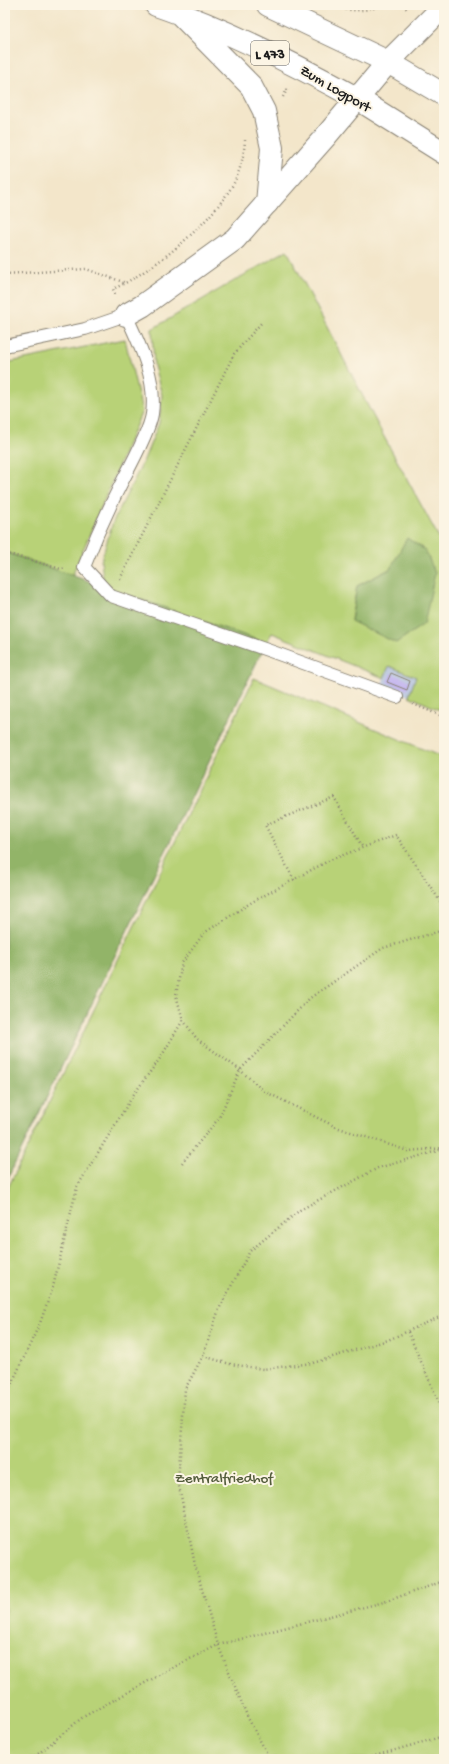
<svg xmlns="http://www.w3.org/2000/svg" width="449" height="1764" viewBox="0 0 449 1764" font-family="'Gochi Hand',sans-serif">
<rect width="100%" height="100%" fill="#fcf5e5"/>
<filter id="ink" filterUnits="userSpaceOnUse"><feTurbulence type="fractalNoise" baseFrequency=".025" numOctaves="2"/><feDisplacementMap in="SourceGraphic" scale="8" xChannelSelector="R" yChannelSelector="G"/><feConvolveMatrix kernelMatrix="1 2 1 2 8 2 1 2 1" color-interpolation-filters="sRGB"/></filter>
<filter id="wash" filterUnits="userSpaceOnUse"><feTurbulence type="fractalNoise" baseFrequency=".012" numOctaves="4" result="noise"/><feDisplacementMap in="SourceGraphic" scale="16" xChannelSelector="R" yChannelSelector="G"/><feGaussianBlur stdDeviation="0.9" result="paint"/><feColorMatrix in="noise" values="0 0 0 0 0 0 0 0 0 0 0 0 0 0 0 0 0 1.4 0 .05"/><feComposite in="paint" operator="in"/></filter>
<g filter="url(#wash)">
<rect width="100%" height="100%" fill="#f3e6ca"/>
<path fill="#b7c5de" d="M389,666L416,677L409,696L381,686Z"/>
<path fill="#b8d277" stroke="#6a774a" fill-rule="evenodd" d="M287,250L383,435L444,547V712L409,696L416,677L389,666L384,678L272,633L266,643L104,587L101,561L113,522L143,462L159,423L162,395L154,366L152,329ZM390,569L351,620L357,586Z
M125,339L142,411L72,576L5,552V363Z
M254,678L444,758V1759H5V1194Z"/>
<path fill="#92b468" stroke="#576842" d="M407,538L425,550L435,573L424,624L396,643L351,621L357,586L390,569Z
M5,552L266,643L5,1184Z"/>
<g id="blocks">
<path fill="#bbacf1" d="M391,673L410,681L407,690L387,682Z"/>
</g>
</g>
<g filter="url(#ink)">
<use href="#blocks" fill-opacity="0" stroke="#888173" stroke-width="1"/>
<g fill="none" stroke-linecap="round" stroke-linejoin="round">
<g stroke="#888173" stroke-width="14">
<path id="service" d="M5,346L85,329L126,315C140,345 157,380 152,414C150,429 132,463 124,478C109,507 96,536 84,567L111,596L273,652L397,697"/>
</g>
<g stroke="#888173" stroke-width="24">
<path id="minor" d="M126,315L142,306L235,239L326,136L388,62L444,6"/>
</g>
<g stroke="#888173" stroke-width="24">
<path id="secondary" d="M388,62L444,95
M358,99L444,153"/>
</g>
<g stroke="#888173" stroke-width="24">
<path id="trunk" d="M156,5C226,29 293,63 358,99
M268,5L388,62
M179,13L251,86L264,111L272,148L267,203"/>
</g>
<path stroke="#888173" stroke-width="2.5" stroke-dasharray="1 3" stroke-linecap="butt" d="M330,5C349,12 365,12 383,5
M403,5L408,10
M283,97L288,88
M5,274L86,269L126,283
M115,294L113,289C155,270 213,222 235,181C241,168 244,154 245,140
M5,553L61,569L66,568
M120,579L234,354L262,322
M413,704L444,717
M294,880L265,825L334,797L363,848
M444,1148L408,1151L336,1127L264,1091L240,1070L197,1039L183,1020L176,995L182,963L204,933L252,902L330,860L396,835L444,907
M182,1163L219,1118L240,1070L310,998L383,948L444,930
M408,1332L444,1414
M203,1356L230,1364L263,1369L313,1363L388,1340L444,1315
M5,1398L40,1323L53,1287L77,1187L134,1094L161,1057L183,1020
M444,1686L442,1687L444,1693
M32,1759L83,1717L176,1666L218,1645L384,1602L444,1581
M270,1759L248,1718L218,1645L195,1565L178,1481L185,1389L203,1356L219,1309L250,1251L300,1210L378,1168L444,1149
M364,1759L444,1736"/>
<use href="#service" stroke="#fff" stroke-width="12"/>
<use href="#minor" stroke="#fff" stroke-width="22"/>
<use href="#secondary" stroke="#fff" stroke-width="22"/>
<use href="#trunk" stroke="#fff" stroke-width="22"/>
</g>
</g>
<g text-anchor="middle" stroke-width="4" stroke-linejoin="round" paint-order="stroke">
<rect fill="#fcf5e5" stroke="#5f5d58" stroke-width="1" x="251" y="41" width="38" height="24" rx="3"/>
<g font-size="14" font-weight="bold" fill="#1c1c1c">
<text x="270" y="58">L 473</text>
</g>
<g font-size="15" fill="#1c1c1c" stroke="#fcf5e5">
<text transform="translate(336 88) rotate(30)" y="5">Zum Logport</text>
</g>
<g font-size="15" fill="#535c3c" stroke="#fcf5e5">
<text x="224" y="1482">Zentralfriedhof</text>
</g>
</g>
<rect width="449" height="1764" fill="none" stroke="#fcf5e5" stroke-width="20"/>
</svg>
